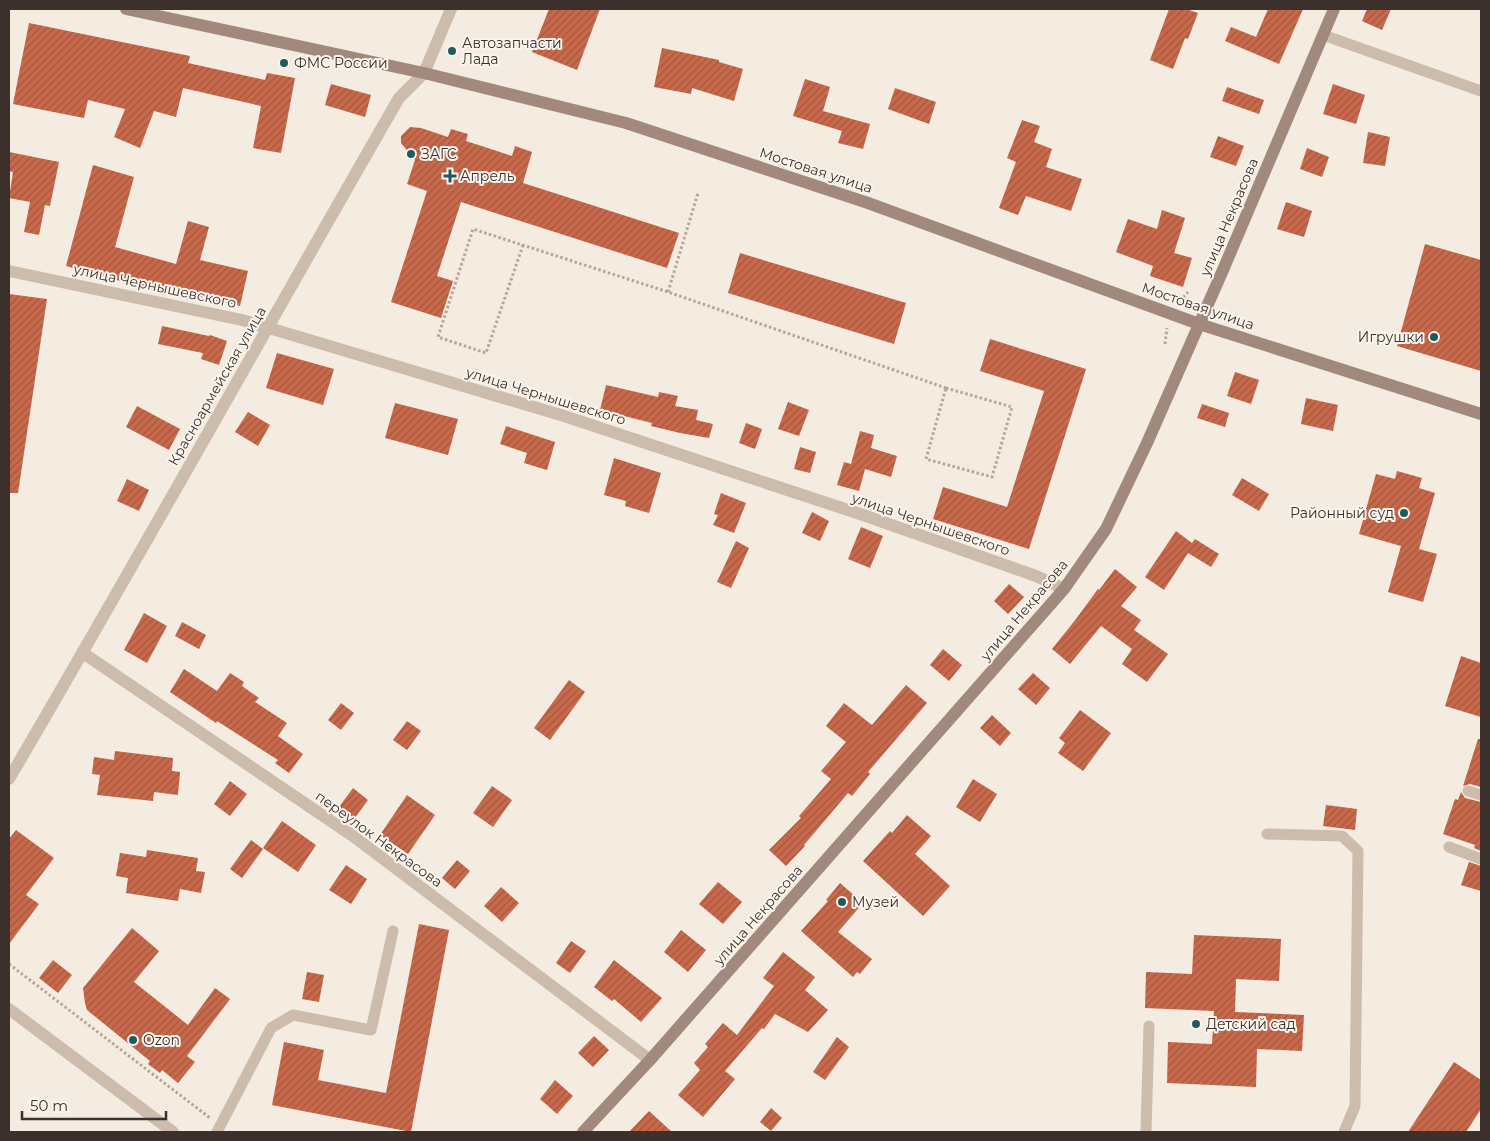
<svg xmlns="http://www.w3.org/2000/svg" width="1490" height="1141" viewBox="0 0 1490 1141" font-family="Montserrat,sans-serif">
<defs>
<pattern id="building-hatch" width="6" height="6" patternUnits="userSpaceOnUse" patternTransform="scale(1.25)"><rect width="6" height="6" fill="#c8694b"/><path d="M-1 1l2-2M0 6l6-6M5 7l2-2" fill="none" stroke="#a4573f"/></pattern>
</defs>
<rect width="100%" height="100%" fill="#f4ebe1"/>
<path fill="url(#building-hatch)" d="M549,9H600L577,70L532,52Z
M1169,9H1186L1198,13L1188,39L1185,38L1173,69L1150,60Z
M1268,9H1303L1279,64L1225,41L1231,27L1256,37Z
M1367,9H1391L1382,30L1362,21Z
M29,23L190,56L188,63L265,80L267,73L295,78L281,153L253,148L261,106L183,88L176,117L154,111L140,148L114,137L125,109L88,100L84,118L13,104Z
M662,48L719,60V62L743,69L734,101L692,88L691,94L654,87Z
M805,79L830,87L823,111L870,124L863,149L838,143L842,131L793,116Z
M331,84L371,95L365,117L325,105Z
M1333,84L1365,95L1356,124L1323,114Z
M1227,87L1264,100L1259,114L1222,101Z
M895,88L936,102L929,124L888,109Z
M1022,120L1040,126L1034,142L1052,149L1046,167L1082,179L1071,211L1026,196L1018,215L999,208L1016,162L1007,158Z
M410,127L421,128L448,137L451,129L468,134L466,141L512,156L515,146L532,152L523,183L679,233L667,268L461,202L437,276L453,281L441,318L391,302L427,191L407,184L415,160L401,143V136Z
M1368,132L1390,137L1385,166L1363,163Z
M1218,136L1244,146L1236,166L1210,157Z
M1307,148L1329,157L1322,177L1300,169Z
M9,152L59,162L50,206L45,205L39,235L24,232L30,202L9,198L13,172L9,171Z
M93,165L134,177L115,247L176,264L188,221L209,227L200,260L248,271L240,306L190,295L189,300L66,266Z
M1286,202L1312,211L1304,237L1277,229Z
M1162,210L1185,218L1174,253L1192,258L1183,287L1150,276L1153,266L1116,252L1128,219L1157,229Z
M1425,244L1481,260V371L1397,346Z
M740,253L906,303L894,344L728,293Z
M9,294L47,299L18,493H9Z
M162,326L209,336L210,335L227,341L219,365L201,359L203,353L158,344Z
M990,339L1086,369L1029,549L933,519L943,487L1007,507L1044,391L980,371Z
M277,353L334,369L323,405L266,388Z
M1235,372L1259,380L1251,404L1227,396Z
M606,385L658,397L659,392L678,396L675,406L698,410L696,420L713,424L709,438L680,433L651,426L652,423L600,410Z
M1306,398L1338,405L1333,431L1301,424Z
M788,402L809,410L799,436L778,429Z
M395,403L458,419L448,455L385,438Z
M1202,404L1229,413L1225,427L1197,418Z
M137,406L180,429L169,450L126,427Z
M248,412L270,425L258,446L235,432Z
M746,423L762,429L755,449L739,443Z
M506,426L555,442L547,470L524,463L527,453L500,444Z
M860,431L874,435L871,448L897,456L891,477L865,469L859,491L837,485L844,462L851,464Z
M800,447L816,452L810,473L794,469Z
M614,458L661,473L649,513L625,506L626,501L604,495Z
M1397,471L1422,478L1419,488L1435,493L1419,549L1437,554L1423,602L1388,592L1401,546L1359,534L1376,474L1395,479Z
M1242,478L1269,494L1259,511L1232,495Z
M127,479L149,490L139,511L117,501Z
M721,493L746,503L734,533L713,525L718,515L714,514Z
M812,512L829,521L820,541L802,533Z
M861,527L883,536L870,568L848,559Z
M1176,531L1192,543L1195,539L1219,554L1211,567L1188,553L1164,590L1145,577Z
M736,541L749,548L731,588L717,582Z
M1115,569L1137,587L1121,606L1141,620L1134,630L1168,654L1147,682L1122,664L1132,649L1101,626L1070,664L1052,649L1076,619L1098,589L1099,590Z
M1009,584L1024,597L1008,614L994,601Z
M144,613L167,626L147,663L124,650Z
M182,622L206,635L199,649L175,636Z
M943,649L962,665L949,681L930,665Z
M1461,656L1481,663V717L1445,706Z
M184,669L217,691L230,673L244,682L242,686L259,698L255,702L287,723L278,736L303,754L289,773L275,763L278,760L217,721L216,723L170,692Z
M1033,673L1050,688L1036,705L1018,689Z
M569,680L585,692L550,740L534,728Z
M906,685L927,703L868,772L870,774L852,796L848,793L804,845L805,846L786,866L769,850L801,818L799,816L831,779L821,771L846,742L826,726L844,703L872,725Z
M341,703L354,713L341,730L328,720Z
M1080,710L1111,733L1083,771L1058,753L1065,743L1059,738Z
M992,715L1011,733L1000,746L980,728Z
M407,721L421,731L407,750L393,740Z
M1478,739H1481V787L1470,784L1463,786Z
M115,751L173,758L172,771L180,772L178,795L154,792L153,801L97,795L100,775L92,774L94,757L114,760Z
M973,779L997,794L980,822L956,807Z
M230,781L247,794L230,816L214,804Z
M492,786L512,800L493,827L473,813Z
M353,788L368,800L354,819L339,807Z
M1461,792L1465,798L1481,802V851L1474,848L1475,845L1443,834L1455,799L1458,800Z
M407,795L435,815L408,854L380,835Z
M1326,805L1357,809L1355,830L1323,826Z
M907,815L931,836L915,854L950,886L923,916L863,861L890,831L892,833Z
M282,821L316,845L298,872L263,848Z
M16,830L54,858L26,895L39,904L9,944V839Z
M251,840L263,849L242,878L230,869Z
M147,850L198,858L196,871L205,872L201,893L180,889L178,901L126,893L128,878L116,876L120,853L146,857Z
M457,860L470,871L455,889L442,878Z
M1469,862L1481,866V891L1461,885Z
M346,865L367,879L351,904L329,890Z
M718,882L742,902L723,924L699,904Z
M840,883L863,903L838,932L872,959L860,974L857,972L853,977L801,931L828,901L826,900Z
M501,887L519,903L502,922L484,906Z
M419,924L449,930L411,1132L272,1105L284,1042L324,1050L318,1080L386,1093Z
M132,928L159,951L134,982L188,1025L215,988L230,999L187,1056L195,1062L178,1083L162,1070L160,1073L148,1064L150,1061L87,1010L85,1003L83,988Z
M681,930L706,950L688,972L664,952Z
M1194,935L1281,939L1279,981L1236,979L1235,1012L1304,1015L1302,1051L1257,1049L1256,1087L1167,1083L1168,1042L1212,1044L1214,1011L1145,1008L1146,972L1192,974Z
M571,941L586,951L570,973L556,963Z
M783,952L815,977L805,990L828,1010L808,1032L775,1014L764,1029L762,1028L725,1071L735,1079L703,1117L678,1095L700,1070L694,1063L708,1047L705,1044L723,1023L737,1035L774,986L763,978Z
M53,960L72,975L58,993L39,978Z
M614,960L662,998L641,1022L614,999L612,1001L594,987Z
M307,972L324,975L319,1002L302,999Z
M594,1036L609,1050L593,1067L578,1053Z
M837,1037L849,1047L825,1080L813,1072Z
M1454,1062L1481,1080V1109L1466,1132H1408Z
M555,1080L573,1096L557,1114L540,1099Z
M771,1108L782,1118L771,1131L760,1122Z
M649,1111L672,1132H629Z"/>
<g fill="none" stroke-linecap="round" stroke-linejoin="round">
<path stroke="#b9a596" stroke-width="3" stroke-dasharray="2.5 2.5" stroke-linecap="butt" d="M523,245L486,353L438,337L473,229L668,292L946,388
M668,292L698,193
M1180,301L1188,292
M1165,344L1167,328
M946,388L1012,407L992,477L926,459Z
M9,964L210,1118"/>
<path stroke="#cdbbac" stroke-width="11" d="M1323,35L1481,91
M1468,791L1481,795
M1267,834L1342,836L1358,851L1355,1106L1344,1132
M1449,847L1481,859
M217,1132L271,1028L293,1015L371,1030L393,931
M1146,1132L1149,1026"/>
<path stroke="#cdbbac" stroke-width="12" d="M9,271L242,320L564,416L863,515L1036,576L1064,589
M83,653L353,836L650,1060
M9,779C141,554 268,325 399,98L424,73L451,9
M9,1009L173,1132"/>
<path stroke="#a18a7d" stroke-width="12" d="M126,9L424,73L626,123L868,203L1199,324L1481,414
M583,1132L650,1060L1064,589L1106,529L1147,443L1223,270L1334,9"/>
</g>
<g fill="#1f5a5e" stroke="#fbf5ee" stroke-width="2">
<circle cx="452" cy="51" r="5"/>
<circle cx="284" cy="63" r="5"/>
<circle cx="411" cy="154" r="5"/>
<path d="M447.5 168.5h5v5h5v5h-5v5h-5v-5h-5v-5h5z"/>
<circle cx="1434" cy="337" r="5"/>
<circle cx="1404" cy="513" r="5"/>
<circle cx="842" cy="902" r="5"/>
<circle cx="1196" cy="1024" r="5"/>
<circle cx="133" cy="1040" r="5"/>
</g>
<g text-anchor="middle" stroke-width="4" stroke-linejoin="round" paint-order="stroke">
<g font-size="14" fill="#3b302b" stroke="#fbf5ee" text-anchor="start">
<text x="462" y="48">Автозапчасти<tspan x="462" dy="16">Лада</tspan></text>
<text x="294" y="68">ФМС России</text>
<text x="421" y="159">ЗАГС</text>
<text x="460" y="181">Апрель</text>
<text x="1424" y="342" text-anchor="end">Игрушки</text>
<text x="1394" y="518" text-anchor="end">Районный суд</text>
<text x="852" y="907">Музей</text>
<text x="1206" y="1029">Детский сад</text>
<text x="143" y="1045">Ozon</text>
</g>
<g font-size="14" fill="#3b302b" stroke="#fbf5ee">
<text transform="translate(816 170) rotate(18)" y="5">Мостовая улица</text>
<text transform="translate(1229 217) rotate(-67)" y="5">улица Некрасова</text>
<text transform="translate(155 286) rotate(12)" y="5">улица Чернышевского</text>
<text transform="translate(1198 306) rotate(19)" y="5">Мостовая улица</text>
<text transform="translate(217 386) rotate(-60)" y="5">Красноармейская улица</text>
<text transform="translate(546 396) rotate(17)" y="5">улица Чернышевского</text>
<text transform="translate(931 524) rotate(19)" y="5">улица Чернышевского</text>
<text transform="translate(1024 610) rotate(-50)" y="5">улица Некрасова</text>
<text transform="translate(379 839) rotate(36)" y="5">переулок Некрасова</text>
<text transform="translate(758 915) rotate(-49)" y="5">улица Некрасова</text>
</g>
</g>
<rect width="1490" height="1141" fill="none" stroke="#3b302b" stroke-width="20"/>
<path d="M22 1111v8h144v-8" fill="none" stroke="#3b302b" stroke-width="2.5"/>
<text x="30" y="1111" font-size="15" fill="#3b302b" stroke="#fbf5ee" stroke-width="4" paint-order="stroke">50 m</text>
</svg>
